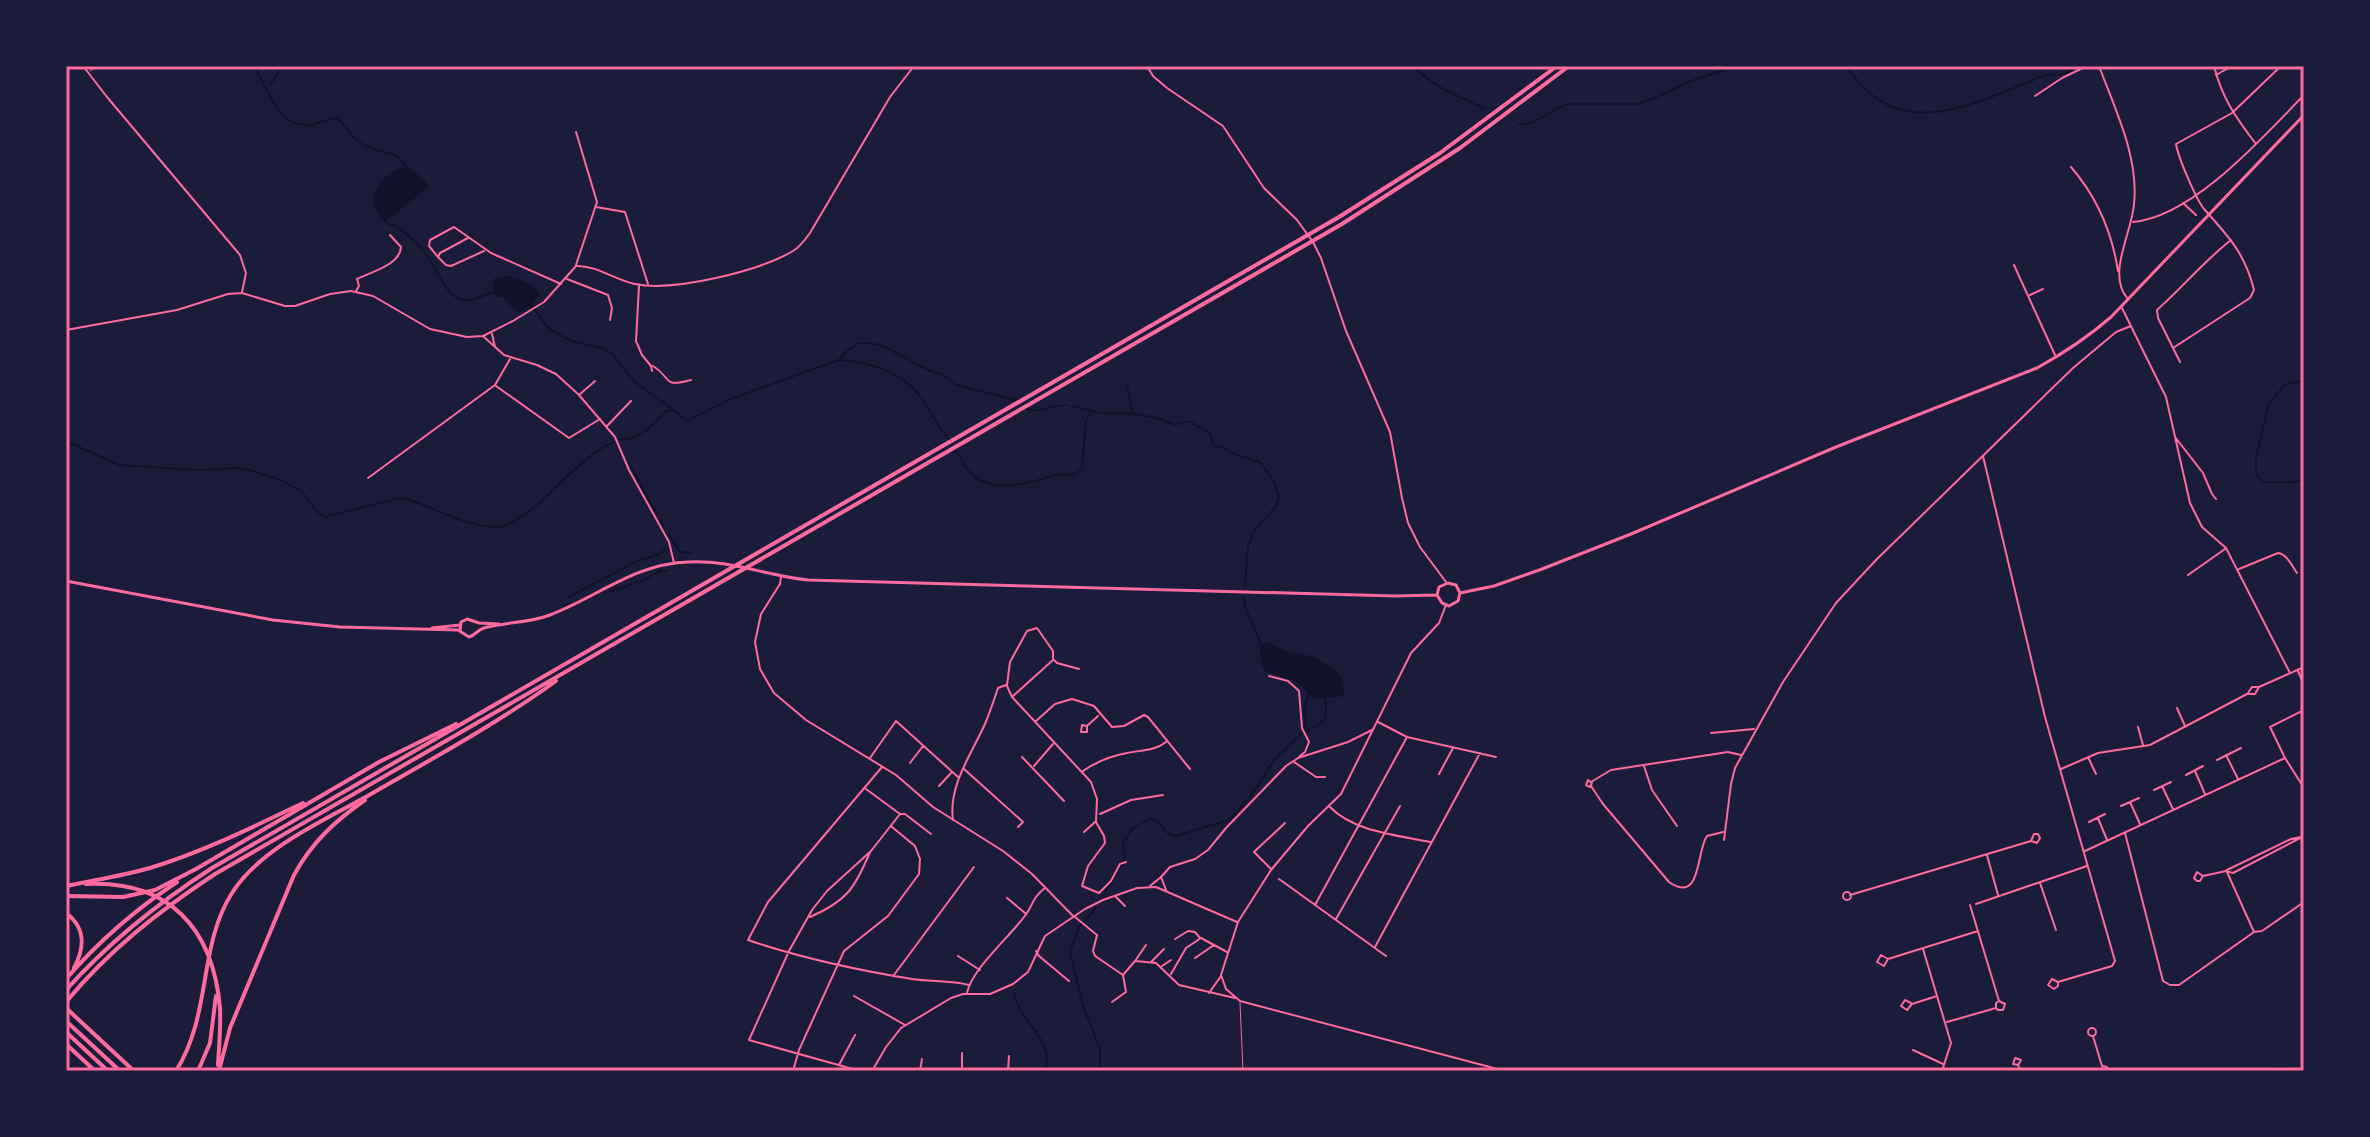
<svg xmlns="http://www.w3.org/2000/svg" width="2370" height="1137" viewBox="0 0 2370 1137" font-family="'Roboto Condensed',sans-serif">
<rect width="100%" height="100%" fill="#1b1b3a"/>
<path fill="#12122b" d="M405,164C411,173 424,175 429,187L394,215L383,221C362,198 380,175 404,167Z
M507,276C521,280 531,281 540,293L532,306L518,313L502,297H496L492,283L495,278Z
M1267,642L1287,652L1311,656L1333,668L1341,677L1345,696L1315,699C1307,693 1303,686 1295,682C1268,667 1260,683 1260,645Z"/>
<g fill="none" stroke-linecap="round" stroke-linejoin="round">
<path stroke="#12122b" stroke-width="2" d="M254,66C266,86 278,127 307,125C318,125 327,118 338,118C347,128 353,140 366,146C381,154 396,149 405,166
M1414,66C1432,88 1461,96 1485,109
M1845,66C1853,75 1861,86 1871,94C1917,134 1983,100 2031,81C2036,79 2042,75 2048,75C2060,75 2067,76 2076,66
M270,85L283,66
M1659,96L1691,81L1736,66
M1519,124C1536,126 1551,109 1567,104H1638L1657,97
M385,219L388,225H395C405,233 416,241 424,251C435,263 444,296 463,300C472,302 484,295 493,292
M531,305L549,329L572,341L602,348L612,354L635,382L675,411
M841,360C868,362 902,372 919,395C931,411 937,426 951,442
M2304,380L2286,384L2269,403L2256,457V474L2262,482H2292L2304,479
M1127,386L1132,413
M1072,406L1102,413H1126L1158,418L1174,425L1189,421L1210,433L1213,445L1224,448L1234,454L1260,462L1273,480L1279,496L1277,505L1254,531L1248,546L1245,587
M1027,409C1040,414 1054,404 1067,405
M619,439C640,442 654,423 667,410L675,411L687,421L733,398L839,360L848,350L859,343H870L883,346L928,370L943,375L956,385L1016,400
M66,441L119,465L197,470L236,468L249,470L281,480L302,492L319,514L325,517L395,499H406
M954,447C959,455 963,463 968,470C989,496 1026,483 1053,476C1065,473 1075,479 1082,467L1086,420L1093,410
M630,465L658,516
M407,499C435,508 461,524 491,527C518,531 557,485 576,468C587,458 600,449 613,442
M660,520L663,526
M669,535L672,539
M673,541L680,552L692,553
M657,556L667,548
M609,592L642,581L660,571H667
M1243,596C1245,615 1257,628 1261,647
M569,597L635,562L657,555
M1305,730L1306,724L1304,710L1309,693
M1306,731C1326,724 1328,717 1325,698
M1103,895L1123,864L1125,858L1123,843L1132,829L1150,818L1159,822L1166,832L1175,836L1229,820L1248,800L1274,760L1302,733
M1095,909L1079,927L1070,952L1083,1006L1100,1049V1071
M1014,993C1018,1021 1058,1042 1044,1071
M2277,1067L2295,1071"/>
<path stroke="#ff6b9d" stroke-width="1" d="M90,71L98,66
M1240,1003L1243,1071"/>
<path stroke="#ff6b9d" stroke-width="2" d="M2099,66C2115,109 2139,157 2134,204C2132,233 2106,275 2128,299
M2214,66C2222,98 2236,118 2256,144
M2216,75L2232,66
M2035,96L2062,78L2087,66
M576,132L597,202L576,265
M2071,167C2096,196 2112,232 2118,271
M2183,203L2196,215
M596,207L625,212L648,284
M2133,222C2193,217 2264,136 2304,95
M468,238L440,253L438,257L446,265L451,266L484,251
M438,257L429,246L430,240L454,227L491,253L561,284
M2014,265L2055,355
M567,279L608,295L612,308L610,320
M639,286L636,341L642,355L651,366L652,371
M356,291L359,286L357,279C371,272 400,265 401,247L390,235
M2030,295L2043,289
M2122,308L2166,397L2190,503L2202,527L2226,548L2290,673
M2173,348L2250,298L2254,290C2245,253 2228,236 2204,209C2196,199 2178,157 2176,144L2232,113L2281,66
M2180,362L2158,318L2157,310C2182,288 2204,261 2231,240
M653,366C673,378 661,388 691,380
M496,386L569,438L600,419
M579,395L595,381
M607,426L631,401
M2175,437L2203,473L2212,494L2216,499
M1983,456L2045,717L2115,961L2112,966L2058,982L2052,979L2048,985L2054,989L2058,986V982
M368,478L495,385L510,359
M2239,569L2278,553C2287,554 2292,566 2297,573
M2188,575L2225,549
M1054,660L1057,663L1079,669
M2298,671L2304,685
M1269,676L1288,681L1299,691L1302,728L1309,742L1305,752L1299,757
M1007,685L1010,662L1027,631L1037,628L1053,651V660L1013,696
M1007,686L1012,697L1091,782L1097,799L1096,822L1104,836L1105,843L1088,866L1082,886L1099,893
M2248,693L2252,687H2259L2304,667
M2177,708L2185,726
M2304,710L2270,727L2285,758L2304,788
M1036,721L1055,704L1072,699L1094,706L1112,727L1124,726L1144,715L1148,717L1190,769
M1378,722L1407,737L1496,757
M1087,726L1082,725L1081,732H1087V726L1098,716
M2138,727L2143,745
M1711,733L1754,729
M2226,755L2238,779
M1022,757L1064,801
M2088,757L2096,774
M870,758L896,721L958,777
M2217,760L2241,748
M1294,762L1316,777H1325
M910,763L923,746
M1034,766L1053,744
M1644,766L1652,790L1677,826
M882,767L768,902L748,940C801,958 857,970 912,979C931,982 950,980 969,985
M964,769L1023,822L1018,827
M2061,769L2098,753L2150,745L2247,694H2255L2259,687
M1083,771C1096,762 1111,756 1127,753C1141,750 1155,751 1166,742
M2195,771L2205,794
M1439,774L1453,748
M2186,775L2203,766
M1588,780L1592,783L1590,787L1586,785Z
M1591,782L1611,770L1728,752L1741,755
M939,786L951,773
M1591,786L1603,804L1669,882C1702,905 1696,851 1707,836L1723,832
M2162,786L2173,809
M866,789L900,814H905L931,834
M2154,790L2171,782
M2130,802L2140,824
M2121,806L2139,798
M1330,807C1354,832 1398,835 1430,842
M1100,814L1131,800L1163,795
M2098,818L2107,840
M953,820C948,786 972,753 985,724C990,712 994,700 998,688L1006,685
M2089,822L2105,814
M1084,832L1095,822
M2125,833L2163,981L2170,985H2179L2254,932L2262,931L2304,902
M1724,840L1731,784L1735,768L1783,682L1836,603L1876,560L2073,368L2116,332L2131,326
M2085,851L2285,758
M1987,855L1998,895
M1271,869L1254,852L1285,823
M2227,870L2291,839L2301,837
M2227,872L2254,932
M2203,876L2200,881H2197L2194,878L2197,872L2203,876L2226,871L2233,873L2304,836
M1161,877L1170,867L1195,859L1208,850L1226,828L1286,766L1298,758L1348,742L1372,730
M1279,879L1386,956
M2040,883L2056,930
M1150,886L1161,877L1166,890
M1843 896a4 4 0 1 1 8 0a4 4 0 1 1-8 0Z
M1099,893L1111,881L1120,864L1126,862
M1850,895L2031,841L2037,843L2040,838L2038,834H2034L2031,841
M1115,896L1125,906
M1007,898L1025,913
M1976,904L2087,866
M1315,905L1407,737
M1970,905L1999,1001L1996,1003V1008
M810,917C847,901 855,888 870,852
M1075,917L1097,935L1093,951L1095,956L1123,975L1135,961L1156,963L1179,985L1235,998
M1336,919L1400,806
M1175,939L1188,931L1195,932L1200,938
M1375,947L1480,753
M1923,949L1937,996
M1036,951L1039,956L1069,981
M958,956L980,970
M1195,958L1214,945
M1888,959L1881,955L1877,962L1884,966L1888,959L1978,931
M1135,961L1146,945
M1151,962L1164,949
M1162,966L1171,960
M1171,974L1186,948L1201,938L1227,952
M894,975L974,867
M967,993C972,968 1012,935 1027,913C1033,903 1035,895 1045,888
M1209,993L1221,976
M854,996L905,1025
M1112,1002L1126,992L1123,975
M1901,1006L1907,1010L1912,1004L1937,996L1951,1043L1942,1071
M1901,1006L1905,1000L1911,1003
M1947,1022L1996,1008L1998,1010H2003L2005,1004L1999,1001
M2088 1032a4 4 0 1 1 8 0a4 4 0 1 1-8 0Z
M2093,1036L2102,1066
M1913,1050L1943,1064
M839,1065L855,1035
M2018,1065L2021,1060L2015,1058L2013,1064L2018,1065L2021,1071
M793,1071L799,1050L844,951L888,916L919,874L920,859L915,846L892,827
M860,1071L749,1040L789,951L812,910L827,891L871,851L900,814
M920,1071L922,1059
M962,1071V1053
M1008,1071L1009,1056
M2100,1071L2103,1066L2107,1067V1071"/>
<path stroke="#ff6b9d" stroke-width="2" d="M83,66L107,97L240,255L246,273L242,292
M1147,66L1153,76L1167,88L1223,126L1264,188L1297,220L1313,242L1321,258L1346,331L1390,432L1402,498L1408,523L1420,547L1446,582
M66,330L177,310L228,294L242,293L285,306H295L330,294L351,291L373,296L430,329L467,337L483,336L513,321L544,302L576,266C596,265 615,280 635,284C674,292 759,271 793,251C800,247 805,240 810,233L890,97L914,66
M492,334L495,347
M484,337L504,355L537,365L556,374L579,395L615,437L629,470L669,542L674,563
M781,577L780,584L761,614L755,642L760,669L774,693L806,720L896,775L933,807L1003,851L1032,874L1074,917
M1446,605L1439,623L1411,653L1341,794L1308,826L1271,870L1238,922L1221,975L1226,989L1240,1001L1505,1071
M872,1071L886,1047L901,1028L951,998L963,994H990L1013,984L1028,972L1045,936L1085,909L1103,900L1137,888L1156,887L1237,922"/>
<path stroke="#ff6b9d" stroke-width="3" d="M66,581L273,620L340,627L458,630L469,637C476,635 477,630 484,628C506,622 529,623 550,615C597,597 635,564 687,562C728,559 767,576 808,580L1395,596L1437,595
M1460,593L1494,586L1542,569L1631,534L1836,447L2037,368C2064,353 2088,337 2111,317L2304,115
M1437,595L1439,587L1448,583L1456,585L1460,593
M1437,595L1442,603L1449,606L1458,601L1460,593
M432,628L460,625
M460,631L461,622L467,619L479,623L499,624"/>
<path stroke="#ff6b9d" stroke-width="4" d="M86,884C169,880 213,928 220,1008C221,1027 219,1046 218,1065
M66,886C94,880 122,876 150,868C203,852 253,827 303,803
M66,896L123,897L155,890L196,869L379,762L456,724
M66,913C86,928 85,947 74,968
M66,979C98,942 136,909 177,882
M66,990C109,942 158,903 212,868L1339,217L1440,153L1557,66
M66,1002C109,950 159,911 215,874L1342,224L1460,148L1569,66
M66,1008L134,1071
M66,1021L120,1071
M66,1032L108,1071
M66,1044L95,1071
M176,1071C212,1014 198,946 232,893C259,850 320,822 364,798C428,761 495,725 556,681
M198,1071L210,1043L216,996
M219,1071L230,1028L294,875C312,842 335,821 365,800"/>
</g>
<rect width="2370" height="1137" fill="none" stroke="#1b1b3a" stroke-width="136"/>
<rect x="68" y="68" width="2234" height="1001" fill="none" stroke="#ff6b9d" stroke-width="3"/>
</svg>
